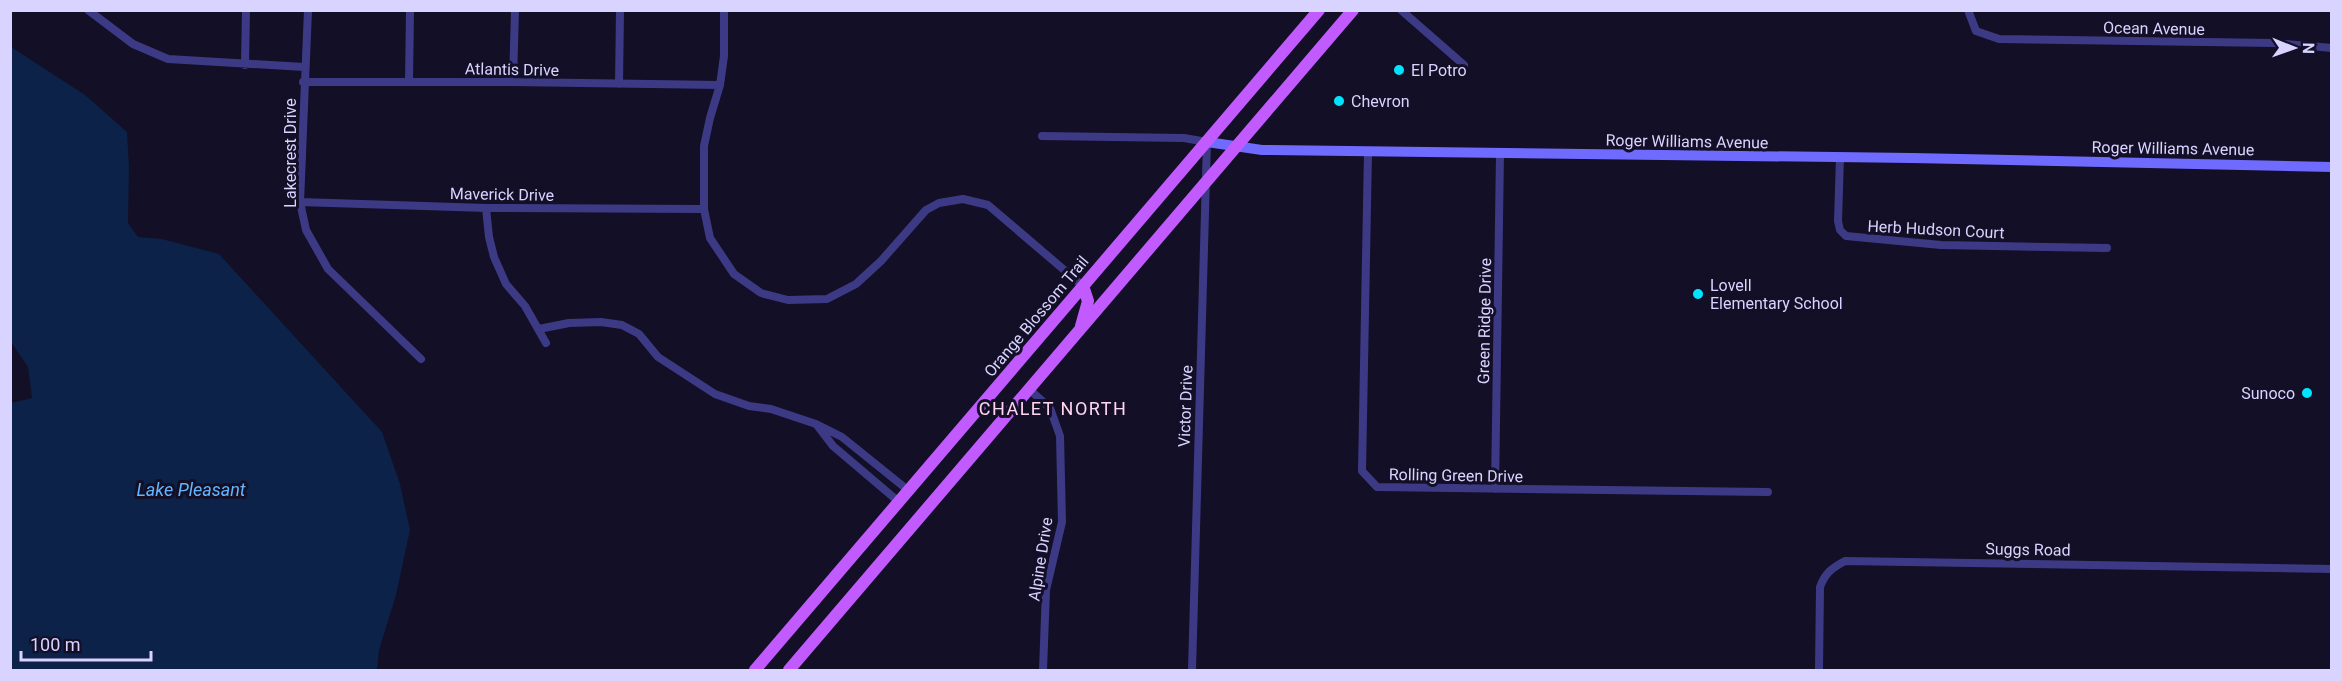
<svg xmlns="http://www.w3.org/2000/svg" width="2342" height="681" viewBox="0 0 2342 681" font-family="Roboto,sans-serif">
<rect width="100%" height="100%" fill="#130f26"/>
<path fill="#0c2248" d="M11,47L85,95L127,132L129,167L128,223L138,237L162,239L219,254L382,432L400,484L410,530L396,595L379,650L377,670H11V403L32,398L28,367L11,342Z"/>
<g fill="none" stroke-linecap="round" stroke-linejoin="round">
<path stroke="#3d3a85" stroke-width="8" d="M88,10L133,44L168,59L304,67
M308,10L300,202L306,230L328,269L421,359
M724,10V56L720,85L710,118L704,146V209L710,238L734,274L761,293L788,300L827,299L856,284L881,261L926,210L939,203L963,199L988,205L1083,286
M1401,10L1464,65
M1968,10L1976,31L1999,39L2274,43L2332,48
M245,65L246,10
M409,81L410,10
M303,82H513L720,85
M513,82L515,10
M619,84L620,10
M1042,136L1184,138L1207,142L1192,670
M1368,152L1362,471L1377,487L1768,492
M1840,157L1838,221L1840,230L1846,236L1941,245L2107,248
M300,202L486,208L704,209
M486,208L489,237L494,257L506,284L525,306L546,343
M539,329L569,323L601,322L622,325L639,334L658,357L715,394L749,406L771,409L816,424L842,437L909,491
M1030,390L1050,408L1060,436L1062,522L1046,590L1043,670
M817,425L833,446L899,502
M1495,489L1500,154
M1819,670L1820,587C1825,573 1832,568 1845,561L2332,569"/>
<path stroke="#6f6bff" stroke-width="10" d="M1207,142L1262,150L1912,158L2332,167"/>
<path stroke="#c25bff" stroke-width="12" d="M1081,326L1088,301L1083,286
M755,670L1319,10
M789,670L1353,10"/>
</g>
<g fill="#00e5ff" stroke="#130f26" stroke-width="2">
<circle cx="1399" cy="70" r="6"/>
<circle cx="1339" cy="101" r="6"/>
<circle cx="1698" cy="294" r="6"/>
<circle cx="2307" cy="393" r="6"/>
</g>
<g text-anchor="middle" stroke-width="6" stroke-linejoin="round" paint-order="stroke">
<g font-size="16" fill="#d9d4ff" stroke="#130f26">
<text transform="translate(2154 28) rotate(1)" y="6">Ocean Avenue</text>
<text transform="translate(512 69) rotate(1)" y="6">Atlantis Drive</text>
<text transform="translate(1687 141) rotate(1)" y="6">Roger Williams Avenue</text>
<text transform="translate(2173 148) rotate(1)" y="6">Roger Williams Avenue</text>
<text transform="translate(290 153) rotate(-90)" y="6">Lakecrest Drive</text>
<text transform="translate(502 194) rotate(1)" y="6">Maverick Drive</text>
<text transform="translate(1936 229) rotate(3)" y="6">Herb Hudson Court</text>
<text transform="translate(1036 316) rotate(-50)" y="6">Orange Blossom Trail</text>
<text transform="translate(1484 321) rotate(-89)" y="6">Green Ridge Drive</text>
<text transform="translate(1185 406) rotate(-88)" y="6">Victor Drive</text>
<text transform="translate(1456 475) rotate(1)" y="6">Rolling Green Drive</text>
<text transform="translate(2028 549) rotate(1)" y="6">Suggs Road</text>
<text transform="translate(1040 559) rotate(-81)" y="6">Alpine Drive</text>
</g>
<g font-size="16" fill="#d9d4ff" stroke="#130f26" text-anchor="start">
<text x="1411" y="76">El Potro</text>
<text x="1351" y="107">Chevron</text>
<text x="1710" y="291">Lovell<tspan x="1710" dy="18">Elementary School</tspan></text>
<text x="2295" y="399" text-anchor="end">Sunoco</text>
</g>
<g font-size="18" letter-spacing="1.5" fill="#ffd6f0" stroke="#130f26">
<text x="1053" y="415">CHALET NORTH</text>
</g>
<g font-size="18" font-style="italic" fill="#62b6ff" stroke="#130f26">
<text x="191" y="496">Lake Pleasant</text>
</g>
</g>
<rect width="2342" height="681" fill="none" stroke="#d9d4ff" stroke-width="24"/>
<g transform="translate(2294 48) rotate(91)" stroke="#130f26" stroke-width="4.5" paint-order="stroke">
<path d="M0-4.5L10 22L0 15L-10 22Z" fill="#d9d4ff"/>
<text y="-9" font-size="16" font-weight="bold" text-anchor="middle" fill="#d9d4ff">N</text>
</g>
<path d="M21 651v9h130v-9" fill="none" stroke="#d9d4ff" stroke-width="3"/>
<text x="30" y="651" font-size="18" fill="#d9d4ff" stroke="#130f26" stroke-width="4.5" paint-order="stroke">100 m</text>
</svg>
